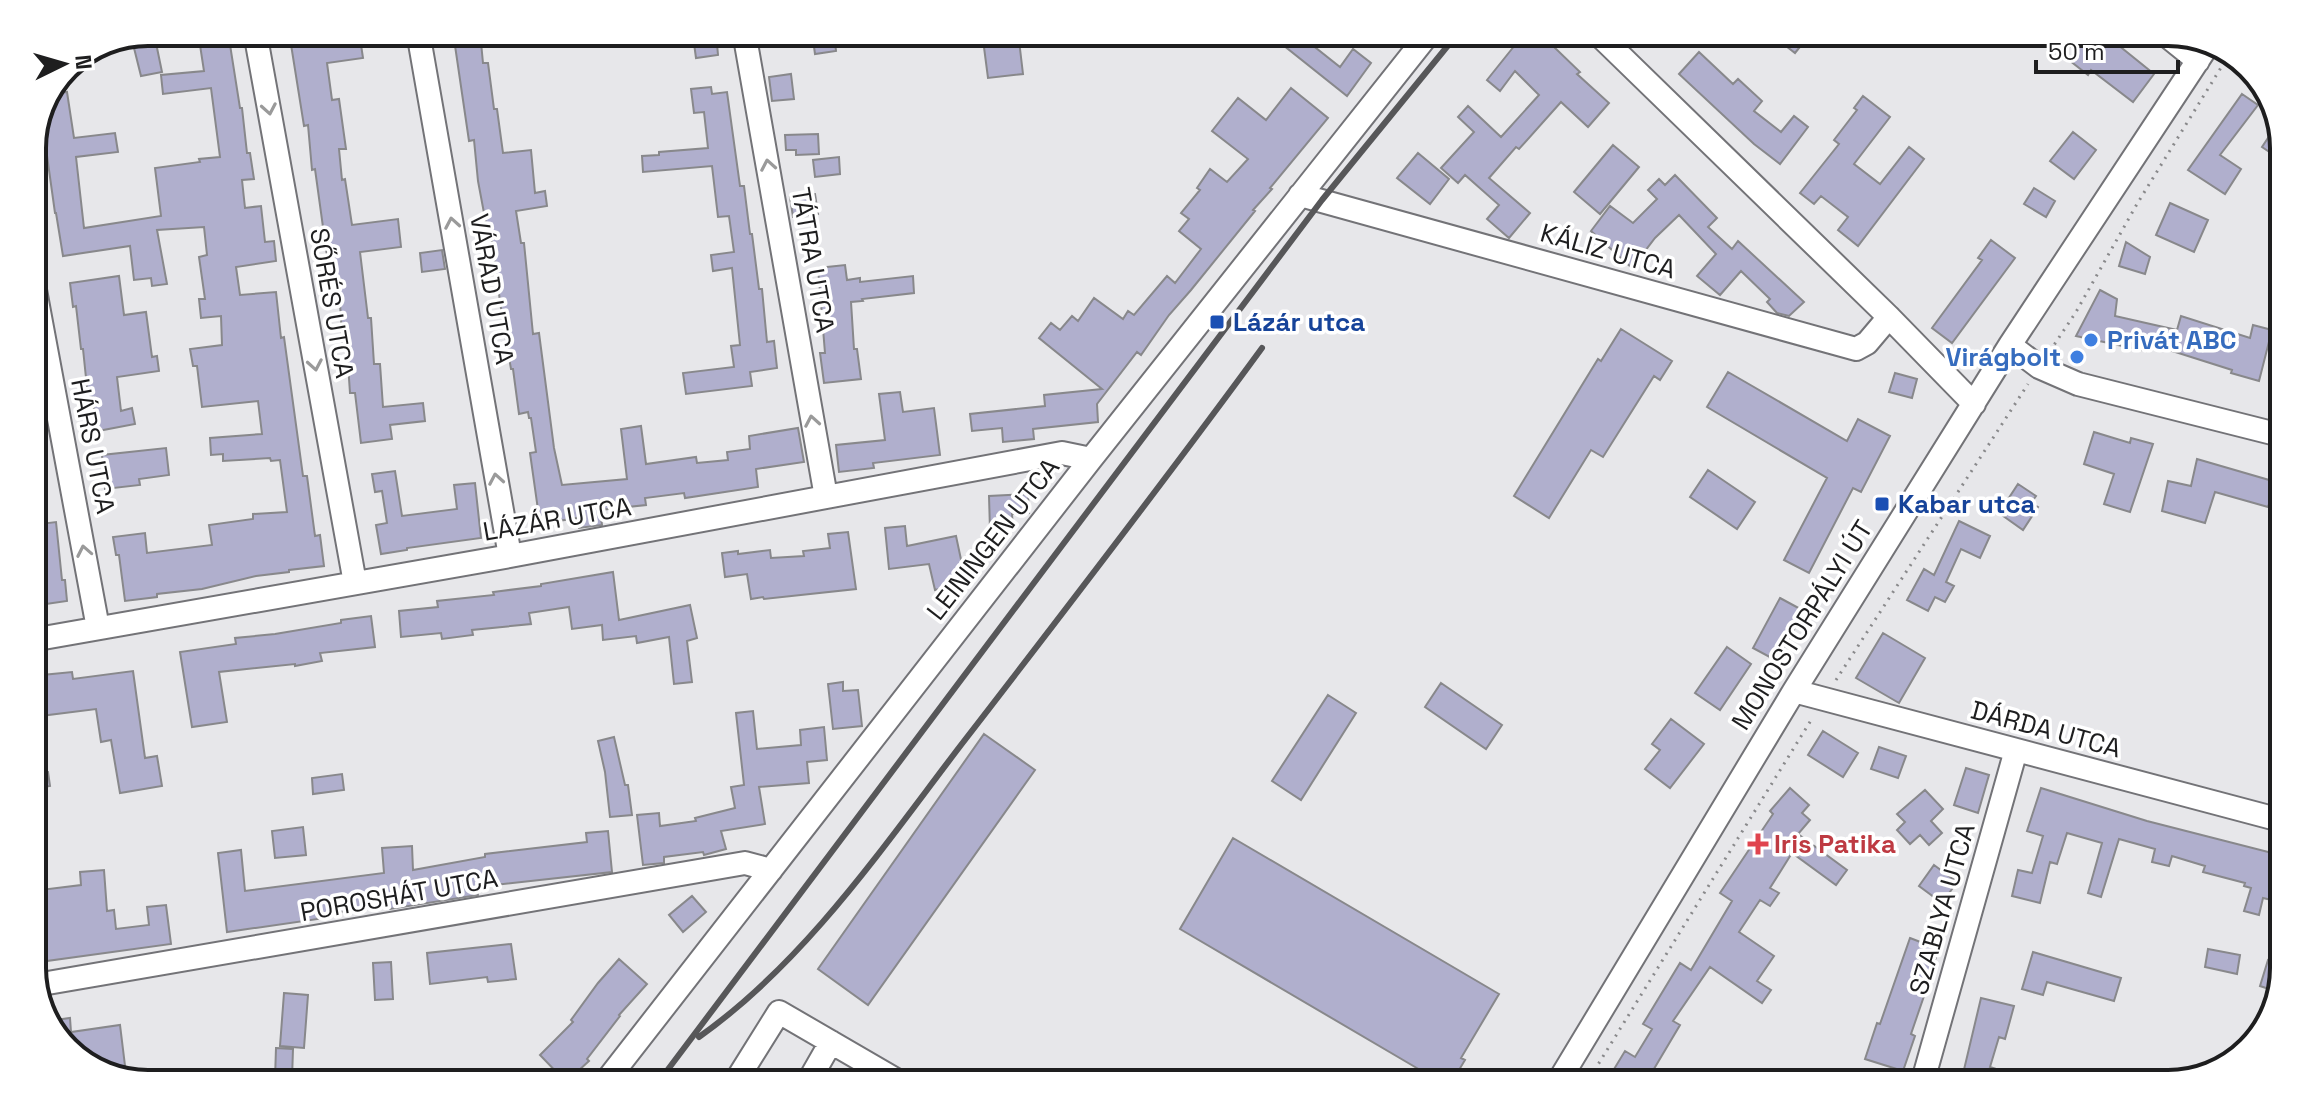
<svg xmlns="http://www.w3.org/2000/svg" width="2316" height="1116" viewBox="0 0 2316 1116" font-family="'Space Grotesk',sans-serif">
<rect width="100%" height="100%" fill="#e7e7ea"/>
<path fill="#b0afcd" stroke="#88888b" stroke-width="2" d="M198,32H228L240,108H242L247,153H250L254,179L242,180L245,208L261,206L265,242L274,241L276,261L236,267L240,295L276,292L281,338L284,337L303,476H307L315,536L320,535L324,566L289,570V572L256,576L202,589L157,594V597L125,601L119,555H116L113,537L145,533L147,553L212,545L209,525L253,519V514L287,512L280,460L271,461L270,458L223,461V454L211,455L210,438L262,434L258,401L202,407L197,366H193L190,349L222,345L221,316L201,318L199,299H205L199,257L207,255L204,227L157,230L167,284L152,286L151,278L134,280L130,246L63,256L56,213H55L42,120L54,94L67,92L74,138L115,133L118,152L76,157L84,228L161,216L155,168L200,162L199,159L220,157L211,88L163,94L161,75L204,71Z
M289,32H314L316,44L360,38L363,58L327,63L332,100L339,99L346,149H339L342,180L345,179L352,225L398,219L401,247L360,252L368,318H371L374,364H380L383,407L423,403L425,421L390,425L392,439L361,443L355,393H350L347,349H343L340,304L336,305L330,256H327L315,169L312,170L308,125L304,126Z
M453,32H480L483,63H488L494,109H497L503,153L531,150L535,193L545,191L547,206L516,211L521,243H524L533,334L539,333L554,448L562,485L627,479L621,429L641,426L646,464L696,457L697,463L728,460L727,452L750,449L749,436L798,428L804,462L756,469L758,487L685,498L684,493L645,498L646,505L600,510L602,525L579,528L577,518L540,524L530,453L536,452L531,418H529L528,412L519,414L513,369H511L503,323L490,228L487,229L478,181L474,140L469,141Z
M812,32H834L836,51L815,54Z
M982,32H1018L1023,74L988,78Z
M1285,32H1312L1306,40L1340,67L1353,49L1371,63L1347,96L1278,41Z
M1497,32H1536L1553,46L1580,72L1577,74L1609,103L1588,127L1561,102L1519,149L1516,147L1489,178L1530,213L1509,238L1487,219L1499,205L1465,175L1458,183L1441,168L1474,132L1458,117L1468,106L1501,137L1539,95L1515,71L1500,91L1487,80L1515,45Z
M1768,32H1812L1795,53Z
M2058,32H2102L2154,74L2133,102L2091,70L2088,75L2069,60L2078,48Z
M716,33L718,55L696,58L693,36Z
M156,43L162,72L141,76L134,48Z
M1699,52L1733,84L1738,79L1762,101L1754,111L1781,132L1794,116L1808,127L1780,164L1754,144L1679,74Z
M791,74L794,99L772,101L769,77Z
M711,87L712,94L727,92L740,186H744L750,234H752L759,289H762L767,342L774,341L777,368L750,372L752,386L686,394L683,373L734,367L731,346L740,345L732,268L713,271L711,255L734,252L729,216L718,217L712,166L643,172L642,156L659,155V152L708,148L704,112L694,113L691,89Z
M1291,88L1328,118L1270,188L1272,189L1253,210L1255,211L1191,290L1169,315L1141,355L1137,352L1097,404L1098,422L1033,429L1034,439L1003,442L1002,428L972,431L970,414L1045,406L1044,395L1102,389L1039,338L1051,323L1060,330L1072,316L1078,321L1094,298L1123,319L1128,311L1134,315L1167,276L1175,283L1201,249L1179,231L1189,219L1181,213L1200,190L1197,188L1210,169L1227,182L1248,159L1212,131L1238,98L1266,120Z
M2242,94L2258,105L2220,155L2241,169L2225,194L2188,170Z
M1863,96L1890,117L1854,164L1880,184L1909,147L1924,159L1858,246L1838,230L1848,217L1821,196L1814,204L1800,193L1839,144L1834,140L1857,110L1854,108Z
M2278,123L2284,146L2277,157L2262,147Z
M2073,132L2096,150L2074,179L2050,161Z
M818,134L819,154L796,155V150H786L785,135Z
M1613,145L1639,167L1600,214L1574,192Z
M1418,153L1449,179L1430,204L1397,178Z
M839,157L840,174L815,177L813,160Z
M1675,175L1717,218L1708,227L1732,249L1738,241L1804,302L1789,316L1777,313L1767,302L1770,299L1741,271L1720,295L1697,276L1716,254L1679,215L1655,238L1632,268L1591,231L1610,206L1633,223L1657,199L1648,190L1659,179L1665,185Z
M2034,188L2055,201L2046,217L2024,204Z
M815,194L818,214L793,217L790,197Z
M2170,203L2208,220L2194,252L2156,235Z
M1991,240L2015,258L1952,343L1932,328L1982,260L1978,258Z
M2126,242L2150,257L2145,274L2119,266Z
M442,250L445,269L422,272L420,253Z
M845,265L847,280L860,278V282L913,276L914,293L862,299L863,301L851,302L854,349H857L861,379L824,383L820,353H825L818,268Z
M119,276L124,315L146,312L152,357L157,356L159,371L117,377L121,411L132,408L135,424L98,431L92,397H88L83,349H81L76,306L73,307L70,283Z
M2100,290L2117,299L2115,316L2177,330L2181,316L2250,338L2253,325L2272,330L2259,381L2231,373L2232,370L2147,343L2146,351L2076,336Z
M1621,329L1672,361L1660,380L1654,376L1603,457L1591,450L1549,518L1514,496L1598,359L1601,361Z
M1728,372L1847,441L1858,419L1890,436L1861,492L1853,488L1809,573L1784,560L1827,478L1707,407Z
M1895,373L1917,379L1912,398L1889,392Z
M900,392L903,412L934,408L940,455L873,463L874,468L839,472L836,445L885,440L879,394Z
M2094,432L2130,443L2131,438L2153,444L2130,512L2104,504L2114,474L2084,464Z
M166,448L169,475L139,479L140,485L105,489L102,455Z
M2197,459L2276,482L2268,507L2215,492L2205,523L2162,511L2168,481L2191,486Z
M1708,470L1755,502L1737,529L1690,497Z
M395,471L402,516L457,509L454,485L475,483L481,538L407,548V550L381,554L376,525L387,523L382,491L375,492L372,474Z
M2018,484L2036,496L2031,503L2038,507L2023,530L1999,513Z
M1028,494L1029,513L1012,514L1013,529L990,530L989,496Z
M1959,521L1990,536L1980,558L1961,549L1946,582L1954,586L1945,602L1935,597L1928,611L1907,600L1924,569L1934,575Z
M56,522L62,580H65L67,601L32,606V584L37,583L32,525Z
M905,526L907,546L956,536L966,583L935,590L929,564L889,569L885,528Z
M848,532L856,589L764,599L763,597L751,599L747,574L725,577L722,553L738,551V554L770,550L771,558L804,556L803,551L830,548L828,534Z
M613,572L619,620L690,605L697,638L687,641L692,682L674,684L669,637L637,643L636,636L603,640L602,625L572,629L569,607L529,613L531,624L472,630L473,635L442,639L441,633L401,637L399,611L438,607L437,601L494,595L493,592L541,586V584Z
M1780,598L1804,611L1777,661L1753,648Z
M371,616L375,647L320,653L322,661L295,666V664L219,672L227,722L192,727L180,652L236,644L235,638L275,634L341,623V620Z
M1883,633L1925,658L1899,703L1856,678Z
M1727,647L1751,664L1720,710L1695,693Z
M133,671L145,758L157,756L162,786L120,793L111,740L101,742L96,709L32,717V676L72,672L73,679Z
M843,682V691L858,690L862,726L833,729L828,684Z
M1441,683L1502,725L1486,749L1425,707Z
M1328,695L1356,713L1301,800L1272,781Z
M753,711L757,749L801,745L800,730L824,727L827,760L807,762L809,783L759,787L765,824L721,831L726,849L704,855L703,852L664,857V863L643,865L637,815L659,813L660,826L696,821L695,818L735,808L731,787L744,785L736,713Z
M1671,719L1704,744L1670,788L1645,769L1660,750L1652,744Z
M1823,731L1858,753L1843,777L1808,755Z
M984,734L1035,770L868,1005L818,969Z
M614,737L625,785H628L632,815L610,817L605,772L598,741Z
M1879,747L1906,756L1898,778L1871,769Z
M1966,768L1989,775L1978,813L1954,805Z
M48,772L50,786L32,789V774Z
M342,774L344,790L313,794L312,778Z
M1790,788L1809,805L1802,813L1810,820L1798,834L1847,870L1836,885L1792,853L1770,888L1779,893L1770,906L1760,900L1739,932L1774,956L1757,981L1771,990L1762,1003L1710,967L1673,1021L1680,1025L1645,1084H1605L1625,1051L1635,1057L1652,1029L1643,1024L1680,963L1691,970L1732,901L1720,893L1773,814L1770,811Z
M2041,788L2147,821L2284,856V903L2263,898L2259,915L2244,911L2251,888L2244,886L2245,883L2203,872L2205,866L2172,856L2169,866L2152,862L2155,849L2119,839L2101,897L2088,893L2102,843L2067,833L2057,864L2050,862L2040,903L2012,896L2018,870L2032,873L2043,836L2027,831Z
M1925,790L1943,809L1931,821L1942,833L1929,845L1920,835L1910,844L1897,830L1905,822L1897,814Z
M303,827L306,855L275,858L272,831Z
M608,831L612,872L476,887L478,895L390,909L389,907L317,914L318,919L227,932L218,853L241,850L245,891L384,873L382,848L412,846L413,870L485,857V854L587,842L586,833Z
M1233,838L1499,994L1461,1058L1465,1060L1456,1075L1451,1072L1444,1084L1180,929Z
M1934,865L1957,882L1942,903L1919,886Z
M104,870L107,911L114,910L116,929L149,925L147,907L166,905L171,944L32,963V898H41L40,890L81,885L80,872Z
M692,896L706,912L683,932L669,915Z
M1910,938L1939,949L1922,995L1924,996L1911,1034L1915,1036L1903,1071L1865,1059L1877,1023L1880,1024Z
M511,944L516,979L488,982L487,977L430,984L427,953Z
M2208,949L2240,955L2237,974L2205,967Z
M2033,952L2121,978L2114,1001L2047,982L2043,995L2022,989Z
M619,959L647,984L619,1015L620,1016L587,1059L589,1061L566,1082L540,1055L573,1022L571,1020L598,983Z
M2268,960L2284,965L2278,992L2260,986Z
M391,962L393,999L375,1000L373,963Z
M284,993L308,995L304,1048L280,1046Z
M1981,998L2014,1006L2005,1039L1999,1037L1990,1067L1996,1069L1992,1084H1982L1962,1078Z
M70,1018L71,1032L120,1025L126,1074L113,1076L97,1072L52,1033L48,1021Z
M276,1048L293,1049L292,1079H275Z"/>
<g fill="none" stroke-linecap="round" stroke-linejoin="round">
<g stroke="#737377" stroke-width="26">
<path id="minor" d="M255,32L355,583
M418,32L510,556
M744,32L826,497
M1596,32L1889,317L1974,404
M2162,32L2198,61
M1300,195L1856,349L1867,343L1889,317
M32,274L98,628
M2010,345L2039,367L2078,384L2284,436
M32,640L510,556L1062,453L1091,459
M1794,691L2284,821
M36,985L745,863L771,870
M604,1084L1091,459L1430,32
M734,1084L779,1012L903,1084
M807,1084L831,1042
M1557,1084L1794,691L2010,345L2210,42
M1922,1084L2016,750"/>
</g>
<path stroke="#89898b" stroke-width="3" stroke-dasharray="2 6" stroke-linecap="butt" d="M2050,351L2076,312L2137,204L2230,53
M1836,680L2028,384
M1586,1084L1813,717"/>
<use href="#minor" stroke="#fff" stroke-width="22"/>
<path stroke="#575759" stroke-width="6" d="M699,1037C805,962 883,847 961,745C1063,613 1164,482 1262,348
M657,1084L1322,200L1459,32"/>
</g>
<defs><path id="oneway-chevron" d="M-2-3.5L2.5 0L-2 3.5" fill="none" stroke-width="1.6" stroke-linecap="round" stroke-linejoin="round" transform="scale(2)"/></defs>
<g stroke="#9a9a9a">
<use href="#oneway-chevron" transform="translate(269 109) rotate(80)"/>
<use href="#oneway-chevron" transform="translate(768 165) rotate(-100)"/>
<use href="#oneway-chevron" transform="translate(452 223) rotate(-100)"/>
<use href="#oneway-chevron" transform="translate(315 365) rotate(80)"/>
<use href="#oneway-chevron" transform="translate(812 421) rotate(-100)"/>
<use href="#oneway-chevron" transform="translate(496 479) rotate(-100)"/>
<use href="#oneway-chevron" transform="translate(84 551) rotate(-101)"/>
</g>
<g fill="#1a4fb4" stroke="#fff" stroke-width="3">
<rect x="1209" y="314" width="16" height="16" rx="4"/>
<rect x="1874" y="496" width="16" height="16" rx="4"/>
</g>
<g fill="#3f7fe0" stroke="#fff" stroke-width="3">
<circle cx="2091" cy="340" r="8"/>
<circle cx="2077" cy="357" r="8"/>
</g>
<path fill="#e0444e" stroke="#fff" stroke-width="3" d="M1754 832h8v8h8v8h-8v8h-8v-8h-8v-8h8z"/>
<g text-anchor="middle" stroke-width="7" stroke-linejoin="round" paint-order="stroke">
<g font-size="26" fill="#1e1e1f" stroke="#fff">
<text transform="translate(1608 251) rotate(16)" y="9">KÁLIZ UTCA</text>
<text transform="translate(813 260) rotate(80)" y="9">TÁTRA UTCA</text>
<text transform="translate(492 289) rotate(80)" y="9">VÁRAD UTCA</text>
<text transform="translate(332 303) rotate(80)" y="9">SŐRÉS UTCA</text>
<text transform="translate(93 446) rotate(79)" y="9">HÁRS UTCA</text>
<text transform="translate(557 519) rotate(-10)" y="9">LÁZÁR UTCA</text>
<text transform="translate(993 539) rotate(-52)" y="9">LEININGEN UTCA</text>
<text transform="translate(1802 625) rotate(-58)" y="9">MONOSTORPÁLYI ÚT</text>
<text transform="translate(2046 729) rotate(15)" y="9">DÁRDA UTCA</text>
<text transform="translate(399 895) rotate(-10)" y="9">POROSHÁT UTCA</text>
<text transform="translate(1942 909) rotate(-74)" y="9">SZABLYA UTCA</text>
</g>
<g font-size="26" font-weight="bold" fill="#164399" stroke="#fff" text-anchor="start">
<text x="1233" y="331">Lázár utca</text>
<text x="1898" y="513">Kabar utca</text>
</g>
<g font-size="26" font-weight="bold" fill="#366cbe" stroke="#fff" text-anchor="start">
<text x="2107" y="349">Privát ABC</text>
<text x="2061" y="366" text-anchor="end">Virágbolt</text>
</g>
<g font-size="26" font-weight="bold" fill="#be3a42" stroke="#fff" text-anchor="start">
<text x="1774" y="853">Iris Patika</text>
</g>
</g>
<path d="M0 0H2316V1116H0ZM148 46H2168A102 102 0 0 1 2270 148V968A102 102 0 0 1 2168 1070H148A102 102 0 0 1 46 968V148A102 102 0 0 1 148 46Z" fill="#fff" fill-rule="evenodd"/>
<path fill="none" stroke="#1e1e1f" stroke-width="4" d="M148 46H2168A102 102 0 0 1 2270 148V968A102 102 0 0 1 2168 1070H148A102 102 0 0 1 46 968V148A102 102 0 0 1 148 46Z"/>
<g transform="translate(64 64) rotate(85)" stroke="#ffffff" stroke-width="6" paint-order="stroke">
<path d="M0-6L14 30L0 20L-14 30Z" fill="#1e1e1f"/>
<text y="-12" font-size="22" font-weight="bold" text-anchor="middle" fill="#1e1e1f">N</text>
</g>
<path d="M2036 60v12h142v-12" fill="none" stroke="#1e1e1f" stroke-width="4"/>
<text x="2048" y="60" font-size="24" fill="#1e1e1f" stroke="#ffffff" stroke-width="6" paint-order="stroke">50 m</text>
</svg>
